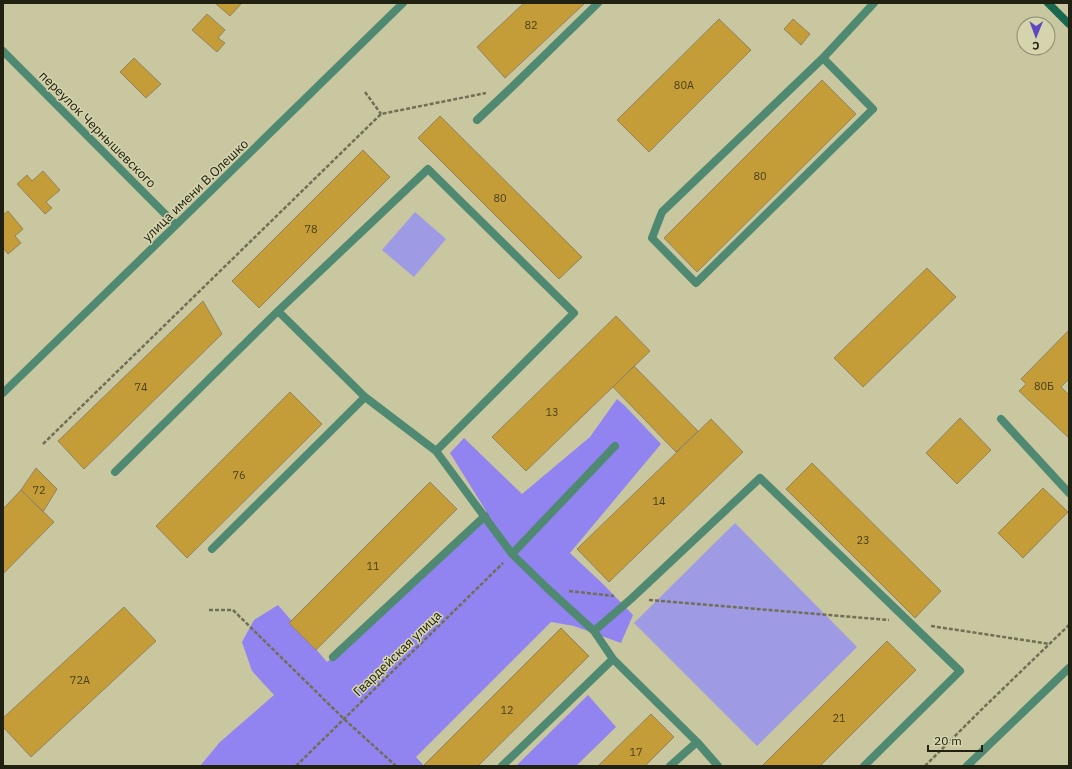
<svg xmlns="http://www.w3.org/2000/svg" width="1072" height="769" viewBox="0 0 1072 769" font-family="'IBM Plex Sans',sans-serif">
<rect width="100%" height="100%" fill="#c8c7a0"/>
<path fill="#9f9ae4" d="M415,212L446,239L414,277L382,250Z
M735,523L857,647L757,746L634,623Z"/>
<path fill="#9184f1" d="M617,399L625,406L661,444L570,553L604,585L633,615L621,643L574,626L551,622L416,757L424,766H200L220,742L274,695L252,671L242,642L254,620L278,605L327,662L479,526L486,511L450,453L464,438L522,494L590,437Z
M588,695L616,727L576,766H516Z"/>
<path fill="#c59d38" stroke="#928360" d="M215,3H242L230,16Z
M524,3H585L505,78L477,47Z
M207,14L225,30L218,38L225,43L217,52L192,30Z
M719,19L751,50L649,152L617,120Z
M793,19L810,34L801,45L784,29Z
M134,58L161,84L146,98L120,72Z
M822,80L856,114L697,272L664,238Z
M440,116L582,257L559,279L418,138Z
M363,150L390,177L259,308L232,281Z
M43,171L60,190L46,202L52,208L45,214L17,184L27,175L32,181Z
M8,211L23,229L15,236L21,243L8,254L3,248V215Z
M927,268L956,297L863,387L834,358Z
M203,301L222,334L84,469L58,441Z
M616,316L650,351L526,471L492,437Z
M1069,330V379L1061,387L1069,395V438L1019,391L1026,384L1021,379Z
M634,366L698,431L676,452L613,387Z
M290,392L322,424L187,558L156,526Z
M960,418L991,450L957,484L926,453Z
M711,419L743,452L609,582L577,549Z
M812,463L941,591L915,618L786,489Z
M36,468L57,489L43,512L21,490Z
M430,482L457,509L316,650L289,623Z
M1043,488L1068,512L1023,558L998,533Z
M21,490L54,522L3,574V509Z
M124,607L156,641L31,757L3,727V718Z
M561,628L589,656L478,766H425L424,765Z
M887,641L916,670L820,766H762Z
M651,714L674,737L645,766H598Z"/>
<g fill="none" stroke-linecap="round" stroke-linejoin="round">
<path stroke="#706f55" stroke-width="2.5" stroke-dasharray="4 2" stroke-linecap="butt" d="M365,92L381,114
M43,444L381,114L486,93
M569,591L614,596
M649,600L889,620
M209,610H233L344,719L396,766
M931,626L1050,644
M296,766L503,563
M925,766L980,711L1069,625"/>
<path stroke="#508972" stroke-width="8" d="M823,58L873,109L696,283L652,238L662,212L823,58L874,3
M477,120L512,87L598,3
M278,311L365,397L436,451
M1001,419L1069,493
M115,472L278,311L428,169L574,313L436,451L512,554L547,588L594,631L613,659L697,742L718,766
M212,549L365,397
M512,554L615,446
M594,631L631,599L760,478L960,671L864,766
M333,657L485,516
M502,766L613,659
M670,766L697,742"/>
<path stroke="#508972" stroke-width="8" d="M3,51L176,225
M3,393L176,225L403,3
M967,766L1069,668"/>
<path stroke="#19674e" stroke-width="8" d="M1048,3L1069,24"/>
</g>
<g text-anchor="middle" stroke-width="3" stroke-linejoin="round" paint-order="stroke">
<g font-size="11" fill="#4a401c">
<text x="531" y="29">82</text>
<text x="684" y="89">80А</text>
<text x="760" y="180">80</text>
<text x="500" y="202">80</text>
<text x="311" y="233">78</text>
<text x="1044" y="390">80Б</text>
<text x="141" y="391">74</text>
<text x="552" y="416">13</text>
<text x="239" y="479">76</text>
<text x="39" y="494">72</text>
<text x="659" y="505">14</text>
<text x="863" y="544">23</text>
<text x="373" y="570">11</text>
<text x="80" y="684">72А</text>
<text x="507" y="714">12</text>
<text x="839" y="722">21</text>
<text x="636" y="756">17</text>
</g>
<g font-size="13" fill="#212112" stroke="#d5d4ad">
<text transform="translate(98 129) rotate(45)" y="5">переулок Чернышевского</text>
<text transform="translate(195 190) rotate(-44)" y="5">улица имени В.Олешко</text>
<text transform="translate(397 653) rotate(-44)" y="5">Гвардейская улица</text>
</g>
</g>
<rect width="1072" height="769" fill="none" stroke="#212112" stroke-width="8"/>
<g transform="translate(1036 36) rotate(181)"><circle r="19" fill="#d5d4ad" stroke="#8d8c6f"/>
<path d="M0-3L7 15L0 10L-7 15Z" fill="#5f48c0"/>
<text y="-6" font-size="11" font-weight="bold" text-anchor="middle" fill="#212112">С</text>
</g>
<path d="M928 745v6h54v-6" fill="none" stroke="#212112" stroke-width="2"/>
<text x="934" y="745" font-size="12" fill="#212112" stroke="#d5d4ad" stroke-width="3" paint-order="stroke">20 m</text>
</svg>
